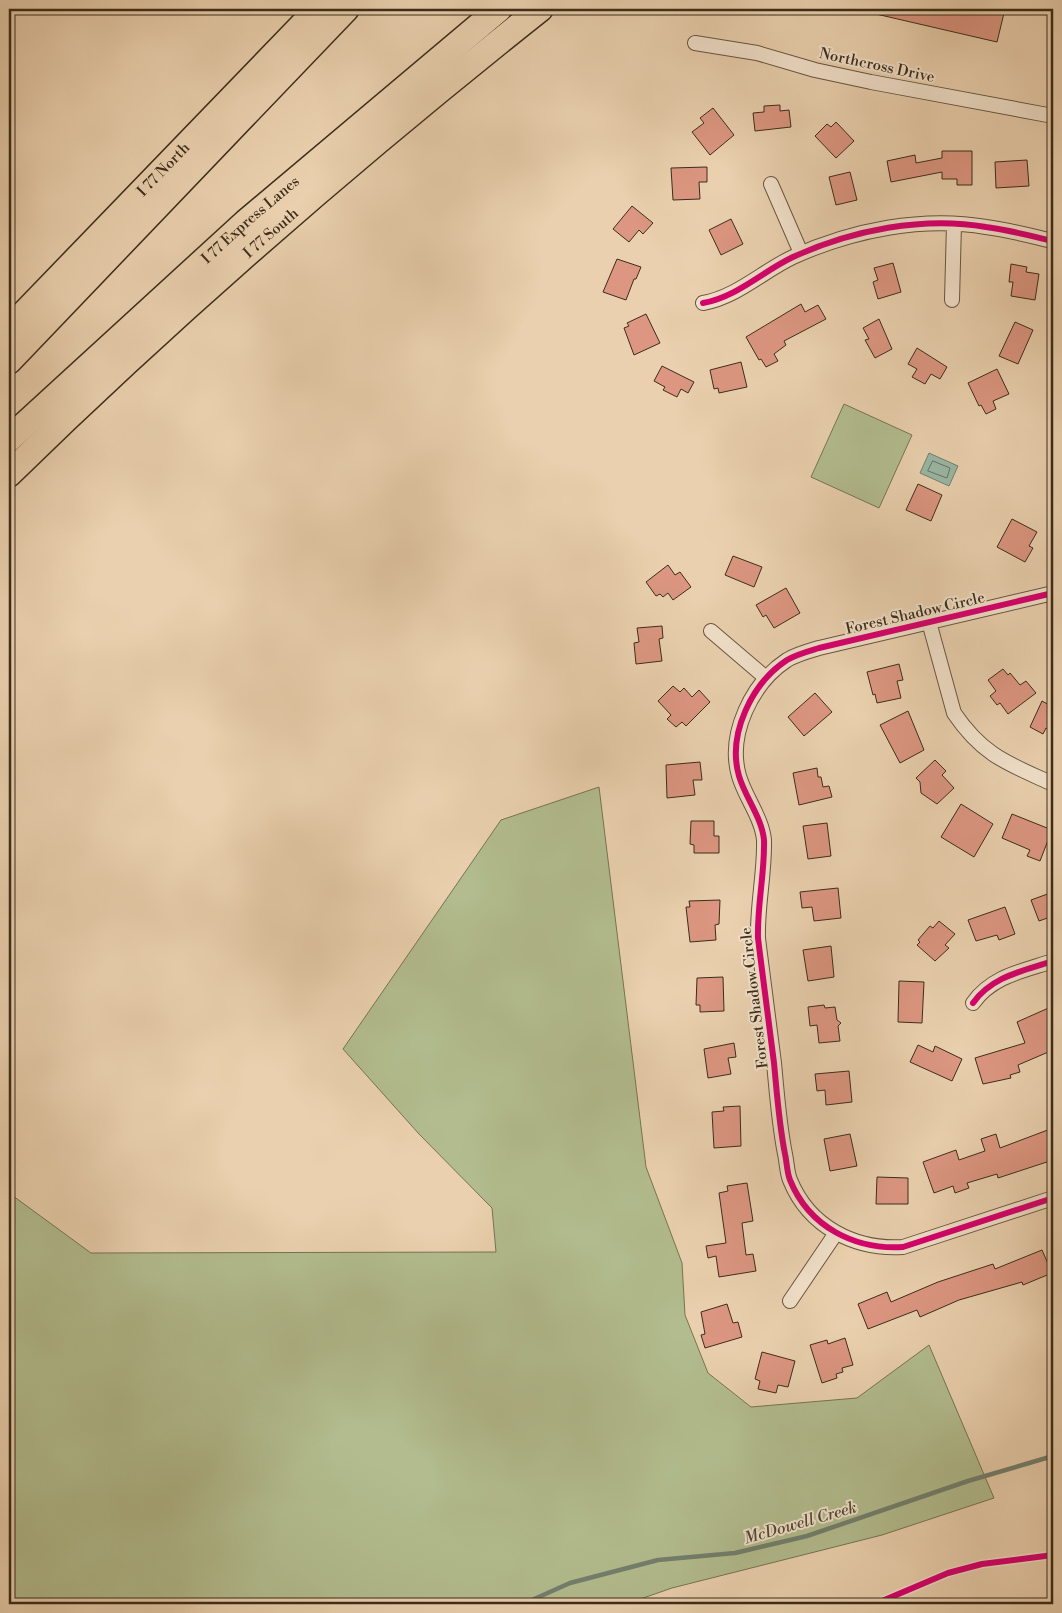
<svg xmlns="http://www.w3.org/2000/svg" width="1062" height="1613" viewBox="0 0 1062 1613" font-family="'Libre Bodoni',serif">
<rect width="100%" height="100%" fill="#ead0ae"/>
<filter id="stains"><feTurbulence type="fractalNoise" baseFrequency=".004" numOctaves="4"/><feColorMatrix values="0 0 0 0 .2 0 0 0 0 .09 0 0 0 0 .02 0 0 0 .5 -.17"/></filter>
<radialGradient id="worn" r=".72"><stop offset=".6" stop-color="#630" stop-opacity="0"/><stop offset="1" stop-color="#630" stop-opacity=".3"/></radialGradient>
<path fill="#b2bc8e" stroke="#777454" d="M844,404L912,435L879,508L811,477Z
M599,787L646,1167L682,1263L685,1315L708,1373L751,1407L857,1398L929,1345L994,1498L882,1535L672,1588L626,1604H9V1193L91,1253L496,1252L492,1208L419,1134L343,1049L501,820Z"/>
<path fill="#98b7a6" stroke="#73806e" d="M929,453L958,466L949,486L920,473Z"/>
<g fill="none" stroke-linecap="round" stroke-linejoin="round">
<path stroke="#6a7260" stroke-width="1" d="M933,461L950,468L947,478L928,471Z"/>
<path stroke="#73806e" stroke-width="4.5" d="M523,1604L570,1583L658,1560L735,1553L807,1536L968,1481L1053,1456"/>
</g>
<path fill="#dc9681" stroke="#3c2d1b" d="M876,9H1005L997,42L876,14Z
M780,105V111L789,110L791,127L755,131L753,113L764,112V106Z
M713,108L734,135L710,155L692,132L704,123L700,118Z
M836,122L854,141L836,158L815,136L827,124L831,127Z
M942,151H972V185H957V179H942V172L891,182L887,161L915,155L916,163L942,158Z
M1027,160L1029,186L996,188L995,162Z
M707,167V182H699L700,199L673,200L671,168Z
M850,172L857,200L836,205L829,177Z
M632,206L653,223L643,234L639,230L629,242L613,229Z
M731,219L743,244L721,255L709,230Z
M617,259L641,267L636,279H634L626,300L603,292Z
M893,263L901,292L878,299L873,282L878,280L874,268Z
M1011,264L1027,267L1026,272L1039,274L1035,300L1011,296L1013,282H1009Z
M801,304L805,312L818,305L826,319L784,341L786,345L774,354L778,361L766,367L761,359L759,360L746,337Z
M646,314L660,343L634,355L624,328L629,326L627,323Z
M879,319L892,349L875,358L865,340L869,339L863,328Z
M1015,322L1033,330L1018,364L999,356Z
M917,348L947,367L940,379L931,374L925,384L912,377L917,369L908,364Z
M741,362L747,387L719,393L718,388L714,389L710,370Z
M662,366L694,382L688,393L681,389L677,397L663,390L665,387L654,381Z
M997,369L1009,394L993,401L996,409L986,414L981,405L979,406L968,383Z
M918,484L942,495L931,521L906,510Z
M1012,519L1037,532L1029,546L1033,548L1025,562L997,547Z
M733,556L762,567L754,587L725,575Z
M668,565L675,575L680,572L691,587L673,600L668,593L663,597L660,594L656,596L646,582Z
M786,588L800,613L774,628L766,615L763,617L756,605Z
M662,626L663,638L659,639L662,661L636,664L634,643L639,642L637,628Z
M899,664L903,680L897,681L901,698L877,703L875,694L873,695L867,672Z
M1003,669L1008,675L1010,673L1020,685L1026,681L1036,693L1008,714L1000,703L997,705L990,696L996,691L988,680Z
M673,686L680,692L684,688L692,697L699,690L710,702L686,726L682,722L676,727L667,719L671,715L658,701Z
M815,693L832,712L804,736L788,717Z
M1042,701L1053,707V732L1046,728L1043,734L1030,727Z
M908,711L924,750L900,763L880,725Z
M935,760L946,771L942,775L954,788L937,804L921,793L920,782L916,778Z
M700,762L702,780H693L695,795L667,798L666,765Z
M817,768L818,777H821L823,787L829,786L832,797L799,805L793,773Z
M961,804L993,824L974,857L941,837Z
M1012,814L1052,830L1040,861L1027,856L1030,850L1002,838Z
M691,821H714V836H719V853H694V845L690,844Z
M827,823L831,856L808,859L803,826Z
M838,888L841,918L814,921L812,907L802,908L800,892Z
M1053,892V916L1039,921L1031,900Z
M720,900L719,924L715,925L716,940L690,942L686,907H690L689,901Z
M1005,907L1015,934L999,940L997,935L976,941L968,920Z
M939,921L955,934L945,945L949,948L935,961L917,945L920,942L918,940L930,926L933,928Z
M831,946L834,977L808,981L803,950Z
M723,977L724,1011L700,1012V1005H696L697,978Z
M899,981L924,982L922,1023L898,1022Z
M824,1005L825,1008L835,1007L837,1020L841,1023L838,1026L840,1041L819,1043L817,1025L810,1026L808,1007Z
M1053,1006V1050L1018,1065L1020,1072L1010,1075L1011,1078L983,1084L975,1058L1025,1043L1017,1022Z
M734,1043L736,1057L728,1058L731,1074L708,1078L704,1049Z
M918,1045L933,1052L935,1046L962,1059L952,1081L910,1062Z
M849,1071L852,1102L826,1105L825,1090L817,1091L815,1074Z
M740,1106L741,1146L714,1148L712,1112L724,1111L723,1107Z
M1053,1128V1160L998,1178L997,1174L967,1183L969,1188L955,1193L953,1186L934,1193L923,1162L956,1150L959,1160L985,1151L981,1139L996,1134L1000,1148Z
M850,1134L857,1166L830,1171L824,1139Z
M877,1177L908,1178V1204H876Z
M747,1183L753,1221L742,1223L746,1255L753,1254L756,1271L719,1277L716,1256L708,1258L706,1246L726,1243L719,1193L728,1191L727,1186Z
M1042,1250L1052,1273L1023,1285L1022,1282L959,1300L920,1317L917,1310L868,1329L858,1304L887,1292L891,1302L938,1282L993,1264L995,1269Z
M727,1304L733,1323L738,1322L742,1337L705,1348L701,1335L705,1334L701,1312Z
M845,1338L853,1365L842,1368L843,1372L836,1374L837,1378L822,1383L810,1345L827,1340L828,1344Z
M762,1352L795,1361L788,1387L778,1385L776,1393L758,1389L760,1381L755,1379Z"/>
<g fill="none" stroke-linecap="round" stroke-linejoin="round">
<g stroke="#685640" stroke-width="16">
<path id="minor" d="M695,43L757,53L815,70L871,82L1053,116
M771,184L801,253
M952,300L954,224
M703,303C737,297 763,271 793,257C852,230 923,216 986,227C1009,230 1031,236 1053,241
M1053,593L819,648C809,651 797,654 787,660C752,683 727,734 739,776C745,797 762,818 764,840C765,872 757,905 758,938C763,980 769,1022 774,1063C777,1094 779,1124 785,1154C787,1163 787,1173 790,1180C809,1227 855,1250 903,1247L1053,1198
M929,622L954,713C983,756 1009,764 1053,784
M711,631L766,678
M973,1003C992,976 1023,971 1053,961
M790,1301L836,1233"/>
</g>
<g stroke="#3c2d1b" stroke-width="28">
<g id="motorway">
<path id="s1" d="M9,329L318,9"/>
<path d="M9,361L346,9"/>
<path id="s2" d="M9,439L246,222L499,9"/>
<path id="s3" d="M9,474C177,310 356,155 540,9"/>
</g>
</g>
<use href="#minor" stroke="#f1e0ca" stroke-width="14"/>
<use href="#motorway" stroke="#ead0ae" stroke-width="25"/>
<g stroke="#f1e0ca" stroke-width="9">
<path id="cycleway" d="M703,303C737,297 763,271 793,257C852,230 923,216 986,227C1009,230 1031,236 1053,241
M1053,593L819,648C809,651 797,654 787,660C752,683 727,734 739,776C745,797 762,818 764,840C765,872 757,905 758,938C763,980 769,1022 774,1063C777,1094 779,1124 785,1154C787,1163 787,1173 790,1180C809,1227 855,1250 903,1247L1053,1198
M973,1003C992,976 1023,971 1053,961
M875,1604L948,1573L982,1564L1053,1555"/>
</g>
<use href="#cycleway" stroke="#d6006c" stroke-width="6"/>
</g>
<g text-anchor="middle" stroke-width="4" stroke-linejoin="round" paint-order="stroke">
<g font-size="15" fill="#3c2d1b" stroke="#f1e0ca">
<text transform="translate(877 65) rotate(12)" y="5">Northcross Drive</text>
<text dy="5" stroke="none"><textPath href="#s1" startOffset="222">I 77 North</textPath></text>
<text dy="5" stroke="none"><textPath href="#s2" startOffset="326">I 77 Express Lanes</textPath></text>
<text dy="5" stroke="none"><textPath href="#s3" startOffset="356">I 77 South</textPath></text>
<text transform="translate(915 613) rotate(-13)" y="5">Forest Shadow Circle</text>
<text transform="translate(754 998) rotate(-97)" y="5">Forest Shadow Circle</text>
</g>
<g font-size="16" font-style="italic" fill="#4e4937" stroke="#f1e0ca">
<text transform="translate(800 1522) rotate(-16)" y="6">McDowell Creek</text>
</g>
</g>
<rect width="1062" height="1613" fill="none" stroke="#ead0ae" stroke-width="30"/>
<rect x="10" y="10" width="1042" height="1593" fill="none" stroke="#3c2d1b" stroke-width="2.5"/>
<rect x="15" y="15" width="1032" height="1583" fill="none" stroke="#3c2d1b"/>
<rect width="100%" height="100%" filter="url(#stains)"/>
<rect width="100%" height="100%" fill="url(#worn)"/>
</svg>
